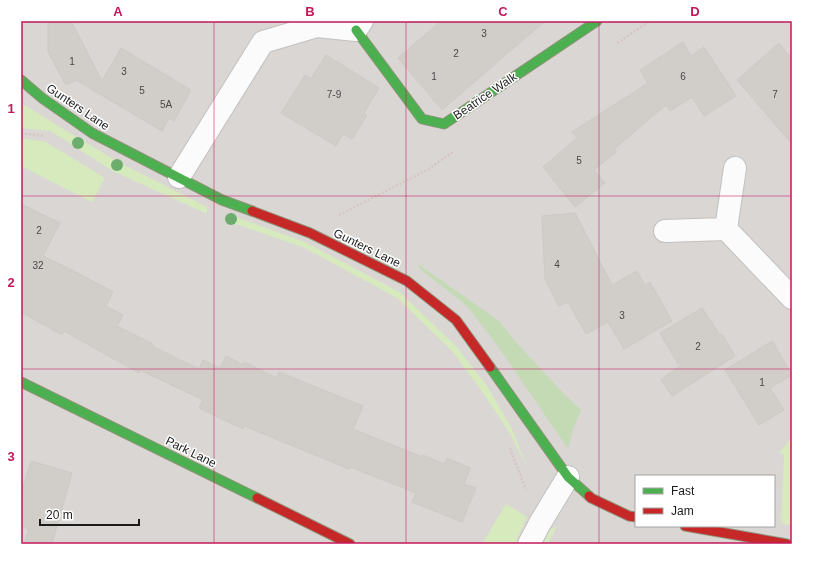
<svg xmlns="http://www.w3.org/2000/svg" width="813" height="565" viewBox="0 0 813 565" font-family="Arial,sans-serif">
<rect width="100%" height="100%" fill="#eae7e2"/>
<path fill="#d9d6d4" fill-rule="evenodd" d="M21,21H792V544H21ZM636,476H774V526H636Z"/>
<path fill="#d6eabe" d="M21,103L118,162L207,207V214L113,171L50,131L21,128Z
M21,138L46,142L105,178L92,202L21,166Z
M228,214L307,243L401,293L456,346L487,386L512,429L527,467L508,430L480,389L452,351L397,298L305,248L224,220Z
M792,437V526L781,523L784,455L779,453Z
M506,504L527,517L515,544H482Z
M557,526L548,544H543L551,529Z"/>
<path fill="#c4dab5" d="M418,264L499,321L515,341L563,393L581,410L573,430L568,449L500,349L467,306L420,269Z"/>
<path fill="#d1cdc9" stroke="#cdc9c4" d="M48,21H71L102,81L121,48L191,90L174,121L169,118L162,131L76,80L66,85L48,52Z
M441,21H545L442,110L398,58Z
M683,42L691,56L704,47L736,96L704,116L692,97L670,111L666,105L614,149L616,152L594,170L605,183L575,207L543,167L577,138L572,132L648,83L640,70Z
M779,43L792,59V144L737,80Z
M326,55L379,88L364,113L367,115L352,139L343,134L336,146L281,113L305,75L311,79Z
M21,204L60,223L43,256L72,270L113,292L106,306L123,315L117,326L153,344L152,346L199,369L203,360L220,368L226,356L243,365L244,362L277,378L279,372L363,406L353,429L422,457L423,455L444,464L447,458L470,468L464,484L476,488L462,522L412,502L416,493L350,467L349,469L244,426L243,429L199,408L203,400L140,370L139,373L64,331L62,335L21,312Z
M575,213L612,285L637,271L645,285L650,282L672,321L624,349L608,322L586,334L568,302L559,306L545,279L542,216Z
M702,308L720,335L722,334L735,356L672,396L661,380L682,364L681,362L678,364L660,333Z
M772,341L792,375L770,388L784,410L759,425L725,370Z
M31,461L72,473L52,544H24L29,529L21,526V493Z"/>
<g fill="none" stroke-linecap="round" stroke-linejoin="round">
<g stroke="#c2c1bf" stroke-width="24">
<path id="street" d="M179,177L263,42L317,26L356,30L362,21
M726,229L792,298
M665,231L726,229L735,168
M529,544L540,523L568,477"/>
</g>
<g stroke="#92937a" stroke-width="11">
<path id="fast" d="M356,30L422,119L444,124L597,21
M21,80L42,98L92,133L222,200L252,211
M490,367L568,477L589,496
M21,382L257,498"/>
</g>
<g stroke="#92937a" stroke-width="11">
<path id="jam" d="M252,211L310,233L407,281L456,320L490,367
M589,496L591,498L629,516L636,517
M257,498L350,544
M685,526L787,544"/>
</g>
<path stroke="#d6c6c3" stroke-width="2.5" stroke-dasharray="2 2" stroke-linecap="butt" d="M617,43L650,21
M21,133L44,136
M339,215L427,170L453,152
M510,448L526,490"/>
<use href="#street" stroke="#fcfbfb" stroke-width="22"/>
<use href="#fast" stroke="#4caf50" stroke-width="9"/>
<use href="#jam" stroke="#c62828" stroke-width="9"/>
</g>
<g fill="#6cad6d">
<circle cx="78" cy="143" r="6"/>
<circle cx="117" cy="165" r="6"/>
<circle cx="231" cy="219" r="6"/>
</g>
<path fill="none" stroke="#c2185b" stroke-width="1" stroke-opacity="0.55" d="M214,21V544M406,21V544M599,21V544M21,196H792M21,369H792"/>
<g text-anchor="middle" stroke-width="3" stroke-linejoin="round" paint-order="stroke">
<g font-size="10" fill="#4a4848">
<text x="484" y="37">3</text>
<text x="456" y="57">2</text>
<text x="72" y="65">1</text>
<text x="124" y="75">3</text>
<text x="434" y="80">1</text>
<text x="683" y="80">6</text>
<text x="142" y="94">5</text>
<text x="334" y="98">7-9</text>
<text x="775" y="98">7</text>
<text x="166" y="108">5A</text>
<text x="579" y="164">5</text>
<text x="39" y="234">2</text>
<text x="557" y="268">4</text>
<text x="38" y="269">32</text>
<text x="622" y="319">3</text>
<text x="698" y="350">2</text>
<text x="762" y="386">1</text>
</g>
<g font-size="12" fill="#1b1b1b" stroke="#fff">
<text transform="translate(485 96) rotate(-34)" y="4">Beatrice Walk</text>
<text transform="translate(78 107) rotate(34)" y="4">Gunters Lane</text>
<text transform="translate(367 248) rotate(26)" y="4">Gunters Lane</text>
<text transform="translate(191 452) rotate(26)" y="4">Park Lane</text>
</g>
</g>
<rect width="813" height="565" fill="none" stroke="#ffffff" stroke-width="44"/>
<rect x="635" y="475" width="140" height="52" fill="#ffffff" stroke="#a4a4a4"/>
<rect x="643" y="488" width="20" height="6" fill="#4caf50" stroke="#a4a4a4"/>
<text x="671" y="495" font-size="12" fill="#1b1b1b">Fast</text>
<rect x="643" y="508" width="20" height="6" fill="#c62828" stroke="#a4a4a4"/>
<text x="671" y="515" font-size="12" fill="#1b1b1b">Jam</text>
<path d="M40 519v6h99v-6" fill="none" stroke="#1b1b1b" stroke-width="2"/>
<text x="46" y="519" font-size="12" fill="#1b1b1b" stroke="#ffffff" stroke-width="3" paint-order="stroke">20 m</text>
<rect x="22" y="22" width="769" height="521" fill="none" stroke="#c2185b" stroke-width="1.5"/>
<g font-size="13" text-anchor="middle" font-weight="bold" fill="#c2185b">
<text x="118" y="16">A</text>
<text x="310" y="16">B</text>
<text x="503" y="16">C</text>
<text x="695" y="16">D</text>
<text x="11" y="113">1</text>
<text x="11" y="287">2</text>
<text x="11" y="461">3</text>
</g>
</svg>
